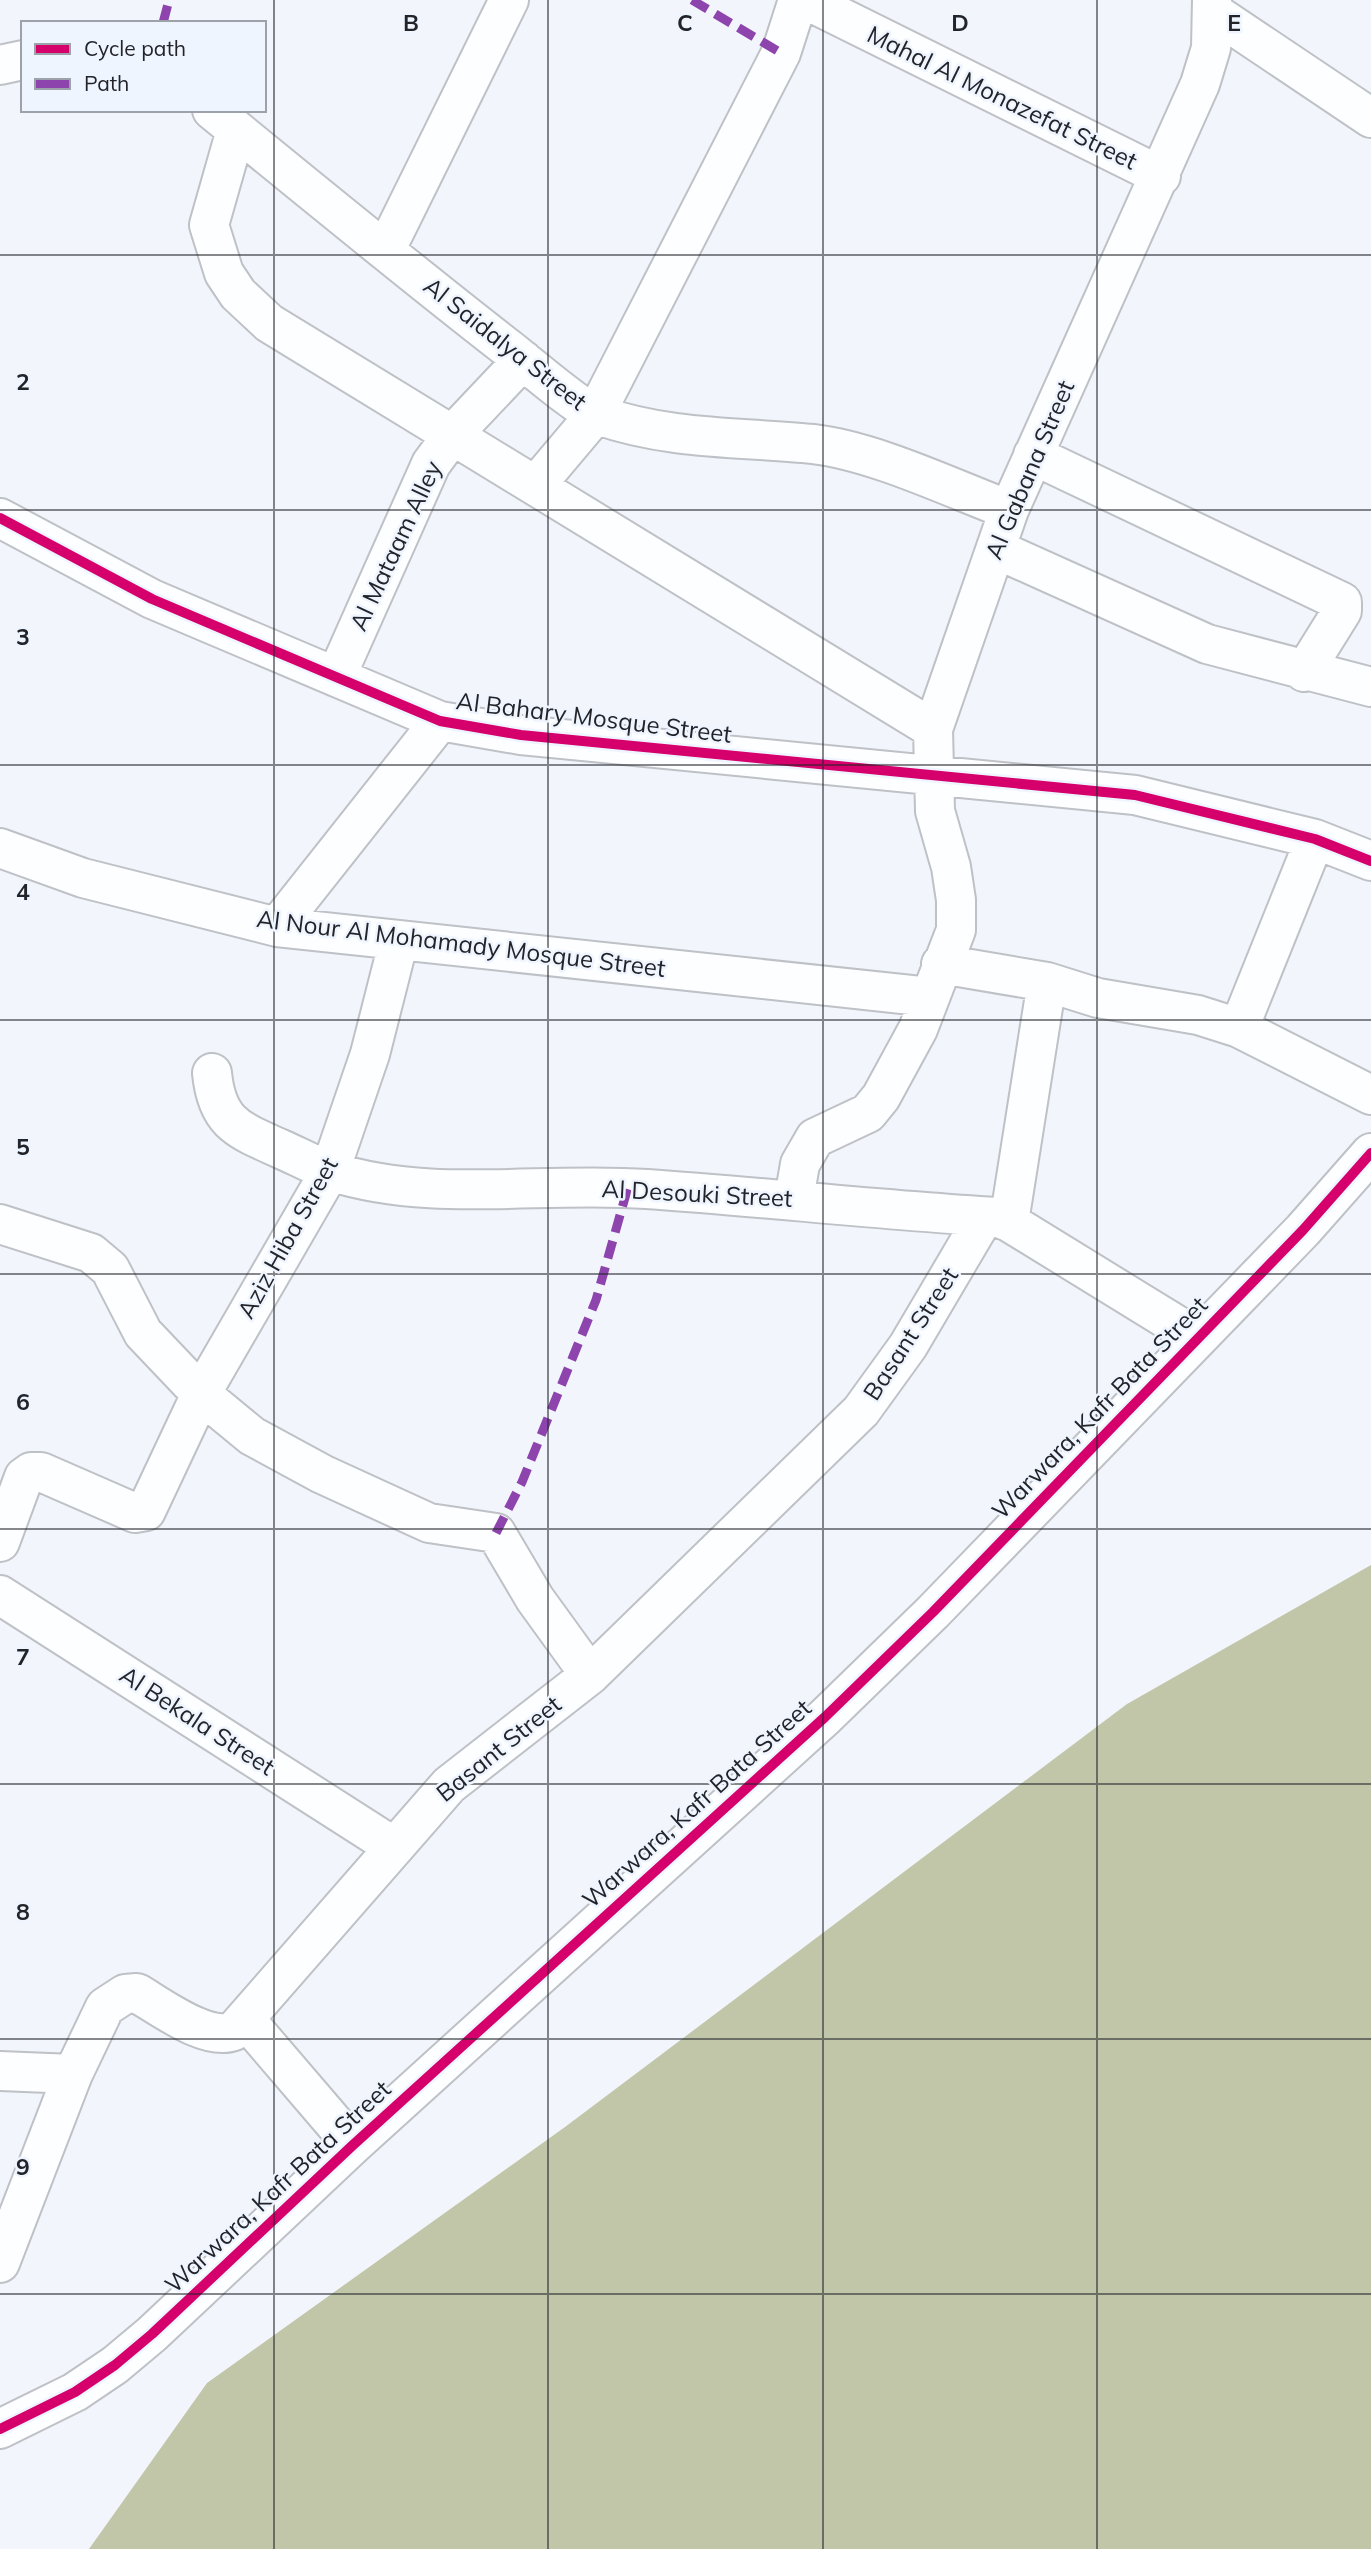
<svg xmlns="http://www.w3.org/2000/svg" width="1371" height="2549" viewBox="0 0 1371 2549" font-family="Mulish,sans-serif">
<rect width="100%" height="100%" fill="#f2f6fc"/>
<path fill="#c2c6a9" d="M1371,1565V2549H89L207,2383L565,2127L1127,1704Z"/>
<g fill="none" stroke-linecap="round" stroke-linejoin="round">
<g stroke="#bec1c6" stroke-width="42">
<path id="minor" d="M806,0L1161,176
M1213,12L1371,118
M0,65L23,60
M212,110C309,189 406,269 505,346C525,361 579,409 598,415C668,440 742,437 813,444C874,451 951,488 1009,510
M236,130L209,225L224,273L238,294L269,323L933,729
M386,249L509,0
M1033,455L1342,602V611L1304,672
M536,485L595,415L781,53L798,0
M0,518L152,599L440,721L521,735L1135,795L1315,839L1371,861
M996,549L1207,644L1371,687
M336,677L431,464L453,434L523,360
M0,848L83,878L277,927L930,997
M277,927L440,721
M941,964L1047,982L1098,998L1198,1015L1239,1028L1371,1095
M1239,1028L1315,839
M212,1073C217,1124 239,1130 281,1149C297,1156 313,1165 330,1171C431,1204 542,1181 647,1189C763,1197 880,1210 996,1217L1009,1222L1196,1337
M794,1199L800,1164L815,1138L868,1113L881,1097L918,1029L956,930V900L951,867L935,811L933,729L1009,510L1200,84L1211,48L1212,0
M1009,1222L1047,982
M0,1224L91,1253L110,1269L143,1333L201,1394L252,1436L322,1474L429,1523L496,1533L535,1599L590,1675
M0,1542L24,1477L31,1472H41L135,1513L146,1511L201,1394L330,1171L370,1054L399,940
M0,1595L394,1847
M245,2019L353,2145
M0,2071L73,2074
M0,2263L73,2074L105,2007L125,1994L137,1993C161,2007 207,2042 234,2031L449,1785L590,1675L861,1411L908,1346L984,1217
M0,2429L75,2392L115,2365L152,2334L353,2145L825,1717L933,1612L1303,1230L1371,1153"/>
</g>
<use href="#minor" stroke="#fdfeff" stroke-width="38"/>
<path stroke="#8e44ad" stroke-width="9" stroke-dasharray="18 9" stroke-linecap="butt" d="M692,0L781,53
M163,23L169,0
M496,1533L522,1482L596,1300L628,1187"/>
<g stroke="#eff5ff" stroke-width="15">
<path id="cycleway" d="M0,518L152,599L440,721L521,735L1135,795L1315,839L1371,861
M0,2429L75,2392L115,2365L152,2334L353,2145L825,1717L933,1612L1303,1230L1371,1153"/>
</g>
<use href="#cycleway" stroke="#d6006c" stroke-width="10"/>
</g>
<path fill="none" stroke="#222429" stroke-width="2" stroke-opacity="0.55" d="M274,0V2549M548,0V2549M823,0V2549M1097,0V2549M0,255H1371M0,510H1371M0,765H1371M0,1020H1371M0,1274H1371M0,1529H1371M0,1784H1371M0,2039H1371M0,2294H1371"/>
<g text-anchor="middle" stroke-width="5" stroke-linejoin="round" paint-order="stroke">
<g font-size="24" fill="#222429" stroke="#eff5ff">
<text transform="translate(1002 98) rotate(26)" y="8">Mahal Al Monazefat Street</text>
<text transform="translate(505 344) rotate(38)" y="8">Al Saidalya Street</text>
<text transform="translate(1030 470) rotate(-67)" y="8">Al Gabana Street</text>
<text transform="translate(396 546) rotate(-65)" y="8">Al Mataam Alley</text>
<text transform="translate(594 718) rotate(7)" y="8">Al Bahary Mosque Street</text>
<text transform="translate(461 944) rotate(7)" y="8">Al Nour Al Mohamady Mosque Street</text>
<text transform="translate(697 1194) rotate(3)" y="8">Al Desouki Street</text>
<text transform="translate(288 1238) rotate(-61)" y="8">Aziz Hiba Street</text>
<text transform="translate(911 1334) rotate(-57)" y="8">Basant Street</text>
<text transform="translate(1100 1408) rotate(-46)" y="8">Warwara, Kafr Bata Street</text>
<text transform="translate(197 1721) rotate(33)" y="8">Al Bekala Street</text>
<text transform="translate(499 1749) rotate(-39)" y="8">Basant Street</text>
<text transform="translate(697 1804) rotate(-42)" y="8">Warwara, Kafr Bata Street</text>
<text transform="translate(278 2187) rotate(-43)" y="8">Warwara, Kafr Bata Street</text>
</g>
</g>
<g font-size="23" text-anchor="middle" font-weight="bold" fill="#222429" stroke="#eff5ff" stroke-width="5" stroke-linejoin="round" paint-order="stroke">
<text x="411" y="31">B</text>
<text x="685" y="31">C</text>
<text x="960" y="31">D</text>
<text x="1234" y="31">E</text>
<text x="23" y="390">2</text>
<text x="23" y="645">3</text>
<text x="23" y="900">4</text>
<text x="23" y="1155">5</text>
<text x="23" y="1410">6</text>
<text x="23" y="1665">7</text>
<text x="23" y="1920">8</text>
<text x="23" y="2175">9</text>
</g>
<rect x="21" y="21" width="245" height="91" fill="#eff5ff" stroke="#9da1a9" stroke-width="2"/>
<rect x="35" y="44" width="35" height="10" fill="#d6006c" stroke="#9da1a9" stroke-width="2"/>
<text x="84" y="56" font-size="21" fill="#222429">Cycle path</text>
<rect x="35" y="79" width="35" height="10" fill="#8e44ad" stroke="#9da1a9" stroke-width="2"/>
<text x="84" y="91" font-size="21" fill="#222429">Path</text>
</svg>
